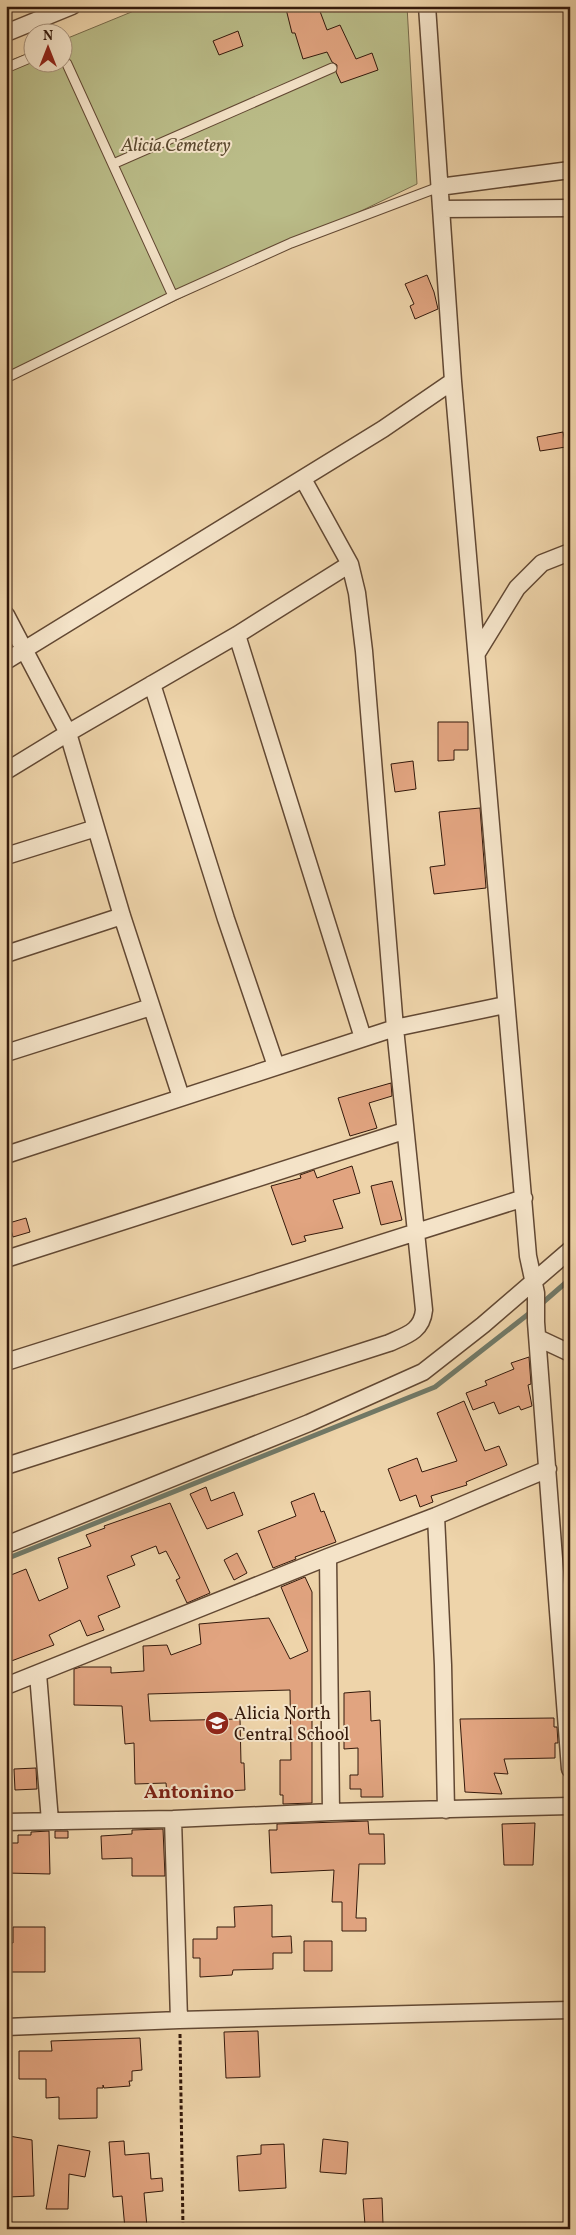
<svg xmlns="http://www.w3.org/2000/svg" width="576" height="2235" viewBox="0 0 576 2235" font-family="Vollkorn,serif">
<rect width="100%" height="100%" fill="#eed4aa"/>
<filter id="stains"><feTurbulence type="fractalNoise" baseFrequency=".004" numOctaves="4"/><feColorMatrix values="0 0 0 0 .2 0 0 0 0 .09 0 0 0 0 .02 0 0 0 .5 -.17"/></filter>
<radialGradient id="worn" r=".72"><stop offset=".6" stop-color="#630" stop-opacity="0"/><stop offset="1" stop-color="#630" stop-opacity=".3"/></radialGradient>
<path fill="#babc88" stroke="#776a4a" d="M146,6H407L417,184L6,382V62L32,52V62H62L63,40Z"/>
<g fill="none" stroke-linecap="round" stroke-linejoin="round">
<path stroke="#717967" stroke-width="5" d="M540,1305L570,1279
M6,1559L435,1387L531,1312"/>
</g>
<path fill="#e1a480" stroke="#34190b" d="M299,6H318L327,30L340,25L356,59L372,53L378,70L341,83L336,72L337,65L332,62L327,52L303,59L295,33H292L286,9Z
M238,31L243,46L219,55L213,41Z
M427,275L434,292L438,309L415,319L410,306L414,304L405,284Z
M563,432L566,447L540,451L537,437Z
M438,722H468V750H454V760L438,761Z
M413,761L416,789L395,792L391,764Z
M480,808L486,888L434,894L430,867L445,865L439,812Z
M391,1083L392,1096L369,1103L377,1128L350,1136L338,1098Z
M352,1166L360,1193L333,1200L343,1228L304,1236L306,1241L292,1245L271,1186L301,1178L300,1175L314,1170L317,1178Z
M392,1181L402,1220L381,1225L371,1186Z
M26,1218L30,1232L13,1237L9,1223Z
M529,1357L531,1384L528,1385L532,1406L521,1410L519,1406L499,1414L494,1402L473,1410L466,1393L487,1385L485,1381L514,1369L511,1363Z
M464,1401L485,1451L499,1446L507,1465L466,1482L467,1485L431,1496L433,1502L420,1507L416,1495L400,1501L388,1469L417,1458L422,1472L457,1461L437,1413Z
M206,1487L211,1501L234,1492L243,1515L207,1529L190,1494Z
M314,1493L321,1512L324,1511L336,1542L295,1557L296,1559L273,1568L258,1531L296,1516L291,1502Z
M170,1503L210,1593L187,1603L176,1580L180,1578L166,1551L159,1554L156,1546L131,1556L135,1565L107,1576L120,1607L98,1616L104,1630L87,1636L80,1620L49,1635L54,1645L6,1663V1577L26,1569L39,1601L68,1588L58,1558L91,1546L86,1535L105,1528L104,1526Z
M237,1553L247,1573L234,1580L224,1560Z
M305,1577L312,1592V1803L283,1804V1795H280V1760H291L290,1690L148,1694L150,1721L240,1719L241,1763H244L245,1790L167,1794L166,1783L135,1784L134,1743L125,1744L122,1706L74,1705V1669L81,1667H111V1673L144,1671L143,1646L167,1645L171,1655L201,1644L199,1624L269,1618L290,1659L308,1651L281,1587Z
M370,1691L371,1721L380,1720L383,1797H361V1789H350V1775H358V1748L344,1749V1693Z
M554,1718V1727H557L558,1743H555V1758L504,1759L508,1774L494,1773L502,1794L465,1792L460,1719Z
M36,1768L37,1789L15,1790L14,1769Z
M368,1821L369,1834H384L385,1864H359L356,1918H366V1931H342V1902H332L334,1870L271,1873L269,1830H277V1824Z
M535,1823L533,1865H504L502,1824Z
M163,1829L165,1876H132V1858L102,1859L101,1836L132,1834V1830Z
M49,1831L50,1874L6,1873V1843H18V1835H31V1832Z
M55,1831H68V1838H55Z
M272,1905V1937L291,1936L292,1953H273V1969L233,1970L232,1975L200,1977V1958H193V1939H217V1927H235L234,1907Z
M13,1927H45V1972H10V1943H13Z
M304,1941H332V1971H304Z
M258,2031L260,2077L226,2078L224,2032Z
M140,2038L142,2070L132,2071V2081H129L130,2086L104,2088L103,2085V2088H97V2118L59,2119V2097L46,2098V2079H19V2051H52L51,2041Z
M9,2136L32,2140L34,2196L7,2197L6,2161H9Z
M323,2139L348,2142L346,2174L320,2172Z
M124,2141L125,2155L149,2153L151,2179L162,2178L163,2191L144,2193L147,2227L125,2229L122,2196L113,2197L109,2142Z
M284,2144L286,2188L239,2191L237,2156L261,2154V2145Z
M58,2145L90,2151L85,2177L69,2174L68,2209H46Z
M382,2198L383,2224L365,2225L363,2199Z"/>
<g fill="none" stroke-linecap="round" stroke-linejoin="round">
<g stroke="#624833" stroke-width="11">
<path id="service" d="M6,68L32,57
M113,164L332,68
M173,296L291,243L439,187
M6,378L173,296L67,64L62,59"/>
</g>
<g stroke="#624833" stroke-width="19">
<path id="minor" d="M427,6L453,381L528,1256L536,1293V1322L570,1769
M6,33L72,6
M439,187L570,170
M441,209L570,208
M6,615L68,733L122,916L181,1097
M237,635L363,1038
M477,653L517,588L542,563L570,552
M6,661L383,429L453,381
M152,684L226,919L276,1066
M6,771L68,733L237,635L350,564
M6,856L96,828
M6,954L122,916
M6,1053L151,1007
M6,1155L395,1028L505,1005
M6,1259L404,1131
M538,1338L570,1353
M6,1362L524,1198
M6,1466L389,1343C407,1335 422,1331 424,1310L395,1028L364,651L357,593L350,564L303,479
M436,1516L443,1665L446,1810
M6,1545L309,1423L423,1372L483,1325L570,1250
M328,1557L331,1812
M38,1674L50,1821
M6,1686L328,1557L436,1516L548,1469
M173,1819L179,2020
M6,1822L173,1819L331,1812L570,1806
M6,2027L179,2020L570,2010"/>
</g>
<path stroke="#34190b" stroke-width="3" stroke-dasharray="4 2.5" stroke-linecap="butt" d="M180,2034L183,2229"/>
<use href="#service" stroke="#f4e3c8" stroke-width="9"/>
<use href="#minor" stroke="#f4e3c8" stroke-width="16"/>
</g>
<defs>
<g id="school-disc" transform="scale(1.25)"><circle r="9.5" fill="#8f2418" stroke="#f4e3c8"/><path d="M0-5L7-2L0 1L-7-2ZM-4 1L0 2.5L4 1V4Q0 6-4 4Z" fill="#fff"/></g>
</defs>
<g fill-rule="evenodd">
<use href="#school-disc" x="217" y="1723"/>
</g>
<g text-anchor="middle" stroke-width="4" stroke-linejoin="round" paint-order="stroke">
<g font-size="18" font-style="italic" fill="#5c4a30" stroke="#f4e3c8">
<text x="176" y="151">Alicia Cemetery</text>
</g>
<g font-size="18" fill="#34190b" stroke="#f4e3c8" text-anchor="start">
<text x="234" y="1719">Alicia North<tspan x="234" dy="21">Central School</tspan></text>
</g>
<g font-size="20" font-weight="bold" fill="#7a1f14" stroke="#f4e3c8">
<text x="189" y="1798">Antonino</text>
</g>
</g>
<rect width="576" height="2235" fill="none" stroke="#eed4aa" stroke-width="25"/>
<rect x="8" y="8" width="561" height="2220" fill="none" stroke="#34190b" stroke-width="2.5"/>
<rect x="12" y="12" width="551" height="2210" fill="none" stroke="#34190b"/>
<g transform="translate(48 48)"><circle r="24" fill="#f4e3c8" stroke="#a7927c"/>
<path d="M0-4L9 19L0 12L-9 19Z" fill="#8f2418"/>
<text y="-8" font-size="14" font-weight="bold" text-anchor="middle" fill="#34190b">N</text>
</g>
<rect width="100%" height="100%" filter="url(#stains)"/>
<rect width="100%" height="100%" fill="url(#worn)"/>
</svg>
